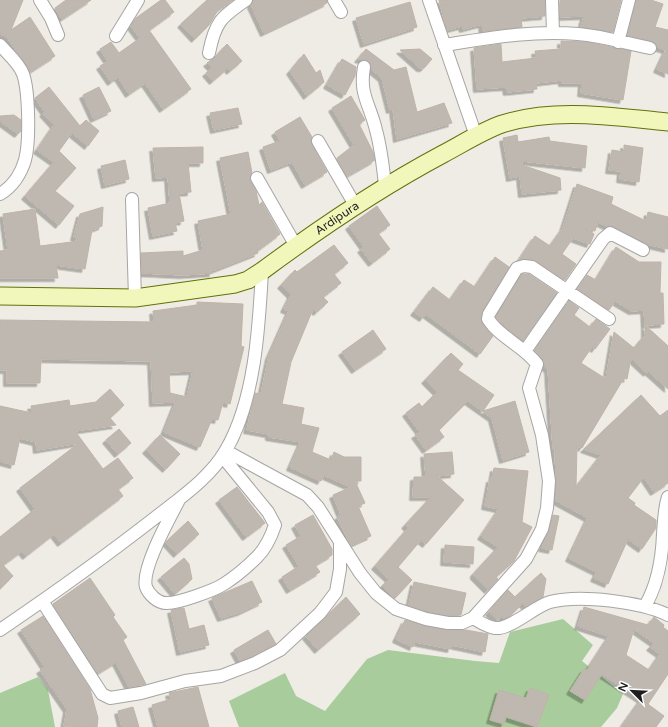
<svg xmlns="http://www.w3.org/2000/svg" width="668" height="727" viewBox="0 0 668 727" font-family="'Varela Round',sans-serif">
<defs>
<filter id="shadow"><feDropShadow dx="-3.5" dy="3.5" stdDeviation="0" flood-color="#0004"/></filter>
</defs>
<rect width="100%" height="100%" fill="#efece5"/>
<path fill="#a8cc9b" d="M563,619L593,645L582,661L623,694L617,708L601,727H239L229,701L285,673L296,696L325,711L367,659L388,650L475,661L499,663L510,632Z
M38,677L48,690L55,727H0V693Z"/>
<path fill="#bfb8b1" stroke="#c0b3a8" fill-rule="evenodd" filter="url(#shadow)" d="M0,0H23L11,30L30,17L55,56L30,72L7,37L0,34Z
M66,0H91L62,19L55,8Z
M161,0H165L174,12L149,30L191,89L163,109L145,83L129,94L118,77L111,82L100,66L108,61L100,49L111,42L119,53L140,38L131,26L136,18Z
M207,0H233L218,10L209,25L195,39L181,24Z
M253,0H327V3L264,33L251,5Z
M439,0H545V16L521,18L522,27L483,31L482,24L463,29L462,26L447,30Z
M560,0H621L613,32L581,27L584,16L560,17Z
M636,0H651L663,4L655,27L668,30V74L657,69L666,50L657,47L652,41L628,35Z
M410,2L417,27L364,44L356,18Z
M561,41L586,42L631,51L623,100L581,93L582,83H562V80L536,83L537,89L507,92L506,87L477,89L474,48L501,44L502,62L536,58L535,51L561,49Z
M227,44L242,61L230,71L228,68L213,81L206,73L212,68L207,63L214,58Z
M366,49L394,70L406,67L417,112L444,103L452,123L397,139L393,109L390,110L382,78L371,69L369,61L358,59Z
M420,49L432,59L424,68H420L400,50Z
M304,54L316,73L320,70L324,82L307,96L290,71Z
M342,59L356,67L355,76L345,95L327,85Z
M49,87L80,126L86,120L99,131L88,146L72,133L59,151L76,168L55,191L74,206L59,225L25,196L54,162L37,150L54,125L43,113L45,112L35,98Z
M99,87L111,111L94,119L83,95Z
M351,96L365,120L359,124L373,152L375,160L347,176L337,158L354,145L332,108Z
M238,108L242,124L214,130L210,113Z
M14,115L21,120V131L18,134L0,121V116Z
M300,117L312,137V145L327,172L305,185L292,162L271,170L263,147L280,141L275,132Z
M517,135L518,142L549,137L550,141L587,146L585,168L522,161V165L560,178L561,190L522,194L520,176L510,178L503,138Z
M624,145L643,148L639,182L620,179L621,171L609,170L612,150L624,152Z
M203,147V163H188L191,192L179,193L184,221L175,223L177,231L153,236L148,208L170,203L168,177L156,178L153,148Z
M248,152L252,173L250,178L256,191L259,205L262,202L280,234L257,251L258,253L212,271L213,273L183,275L142,273L141,253L183,251V256L203,250L198,221L231,214L220,158Z
M125,160L129,179L105,185L101,166Z
M577,184L613,197L611,204L646,221L648,212L668,217V249L647,244L613,226H607L598,222L595,231L585,229L594,234L590,244L573,238L562,254L576,264L565,280L536,261L519,260L535,236L550,246L563,228Z
M377,206L390,225L378,233L390,249L372,263L361,249L364,247L349,226Z
M103,207L102,226L92,230L85,269L56,265L58,278H0V251L8,250L3,214L35,209L40,246L79,241L74,237L80,214Z
M334,245L348,263L334,274L341,283L323,297L328,302L317,312L313,309L291,362L282,404L304,408L301,424L319,428L312,452L331,460L334,452L344,457H361V481H355L365,503L358,506L371,536L351,545L337,517L341,515L333,495L351,487L324,475L321,481L290,467L301,442L269,437V434L247,430L255,393L261,394L269,356L289,311L284,309L291,295L281,285L295,270L297,272Z
M616,247L639,262H661L660,293H663L664,324L645,325L644,310L632,311L615,301L609,310L578,289L587,275L596,280Z
M495,257L509,267L482,312V323L493,336L480,354L426,314L423,318L414,312L433,287L450,300L464,280L475,287Z
M522,274H529L557,293L523,341L504,326L496,317Z
M569,301L579,308L574,315L590,327L596,319L610,329L595,349L592,347L581,363L606,379L614,332L634,348L645,335V325L668,346V389L648,371L647,373L631,358L627,379L624,378L582,448L577,446L576,487L601,455L584,449L641,395L660,416L668,410V483L654,492L644,477L628,498L635,503L634,505L656,520V528L642,549L628,539L608,584L594,578L597,572L569,558L588,518L555,500L556,481L555,449H553L548,369L544,366V360L535,350Z
M197,302L243,304L241,346L244,347L230,404L223,402L218,420L212,419L200,447L164,432L176,402L153,403L151,361L41,359L40,383H7V370H0V320L154,322L153,311L197,305ZM193,371L187,397L170,393L169,372Z
M373,330L386,349L355,370L342,352Z
M451,353L463,364L458,370L494,395L483,411L515,401L529,452L503,460L492,418L468,401L439,430L444,437L426,450L415,435L420,432L406,413L419,403L422,407L437,392L425,380Z
M110,389L124,405L110,418L116,425L75,431L103,469L118,458L133,478L118,489L123,496L61,543L54,534L26,556L22,551L3,565L13,576L0,589V537L35,509L20,488L79,443L37,450L36,442L20,438L14,465L0,461V406L32,413L31,406L69,400L70,406L96,402Z
M119,429L131,443L118,454L106,440Z
M160,435L180,454L166,469L146,450Z
M452,452L454,474L437,476L464,500L426,544L421,540L398,567L412,580L395,598L382,586L389,579L375,566L408,528L405,525L431,497H413L414,477H426L424,454Z
M494,468L528,471L522,522L532,527L514,561L496,577L498,579L488,590L474,576V573L498,547L481,536L499,509L485,506L490,479H492Z
M237,487L265,523L246,537L219,500Z
M313,515L332,549V555L315,565L320,572L290,590L282,577L299,566L286,545L301,536L295,525Z
M553,515L559,516L552,550L542,548L549,531Z
M188,521L199,534L177,554L166,542Z
M445,545L474,547L473,564L444,562Z
M184,558L189,564L192,579L175,594L161,577Z
M541,573L546,579L543,597L525,606L523,603L510,616L504,619L502,616L497,620L489,612L508,590L515,597Z
M90,578L115,615L113,617L127,637L123,640L146,684L129,687L116,662L98,673L53,604Z
M252,581L262,602L241,612L221,618L212,598Z
M414,582L466,593L461,615L449,616L428,612L409,605Z
M346,597L360,614L318,650L306,636Z
M584,607L648,625L654,617L664,625L663,627L668,631V674L648,704L602,674L585,700L570,691L584,669L587,670L609,636L578,626ZM634,629L654,643L650,647L660,654L649,670L626,655Z
M184,608L189,629L204,625L209,645L180,652L171,610Z
M43,616L90,689L98,718L97,727L64,726L67,709L40,670L45,667L21,630Z
M405,620L425,626L447,630H466L488,634L485,652L452,645L451,649L415,642L413,647L396,639Z
M268,630L276,644L240,661L234,650Z
M198,687L209,727H158L152,705L171,699L169,693Z
M530,688L549,695L537,727L506,717L504,724L490,720L499,690L526,698Z
M641,699L664,716L656,727H621Z
M133,707L139,727H122L118,711Z"/>
<g fill="none" stroke-linecap="round" stroke-linejoin="round">
<g stroke="#a5a5a5" stroke-width="14">
<path id="street" d="M40,0L51,18L58,35
M334,0L341,12
M429,0L476,136
M552,0L553,33
M116,36L138,0
M618,42L629,0
M0,45C8,54 19,63 23,74C29,91 30,142 25,160C21,174 12,187 0,194
M444,45C489,38 532,30 578,34C602,36 626,43 650,48
M209,53C215,22 221,17 246,0
M364,67C359,95 370,104 376,130C381,148 383,166 385,185
M318,141L355,205
M257,178L296,246
M132,199L135,298
M525,351L603,239L610,233L643,250
M226,451L307,495L318,507L360,573L376,593L396,609L426,619L448,623H462L473,618L526,559L542,529L547,508L549,481L542,435L529,388L537,364C524,346 500,338 488,319L489,314L517,268L524,266L532,267L609,319
M178,502C169,519 141,569 146,587C149,595 158,603 166,603C177,604 215,590 224,584C235,577 248,566 257,557C266,548 271,537 275,525L268,512L222,456
M42,601L102,694L110,698L141,693L185,681L221,676L255,663L280,650L320,613L336,592L340,569V542
M645,606C658,584 662,560 663,534C664,522 664,509 668,497
M473,618C480,622 487,627 495,628C510,630 535,606 550,602C580,594 641,602 668,615
M0,630C53,594 106,556 156,517C180,498 211,477 226,450C255,400 259,328 262,271"/>
</g>
<g stroke="#62710a" stroke-width="19">
<g id="secondary">
<path id="s1" d="M0,296L135,298L235,284L248,280L262,271C320,228 379,188 443,154C462,144 482,131 502,124C556,107 614,117 668,122"/>
</g>
</g>
<use href="#street" stroke="#fff" stroke-width="12"/>
<use href="#secondary" stroke="#f1f7bb" stroke-width="17"/>
</g>
<g text-anchor="middle" stroke-width="3.5" stroke-linejoin="round" paint-order="stroke">
<g font-size="12" fill="#1e1e1e" stroke="#fff">
<text dy="4" stroke="none"><textPath href="#s1" startOffset="358">Ardipura</textPath></text>
</g>
</g>
<g transform="translate(632 691) rotate(294)" stroke="#ffffff" stroke-width="3" paint-order="stroke">
<path d="M0-3L7 15L0 10L-7 15Z" fill="#1e1e1e"/>
<text y="-6" font-size="11" font-weight="bold" text-anchor="middle" fill="#1e1e1e">N</text>
</g>
</svg>
